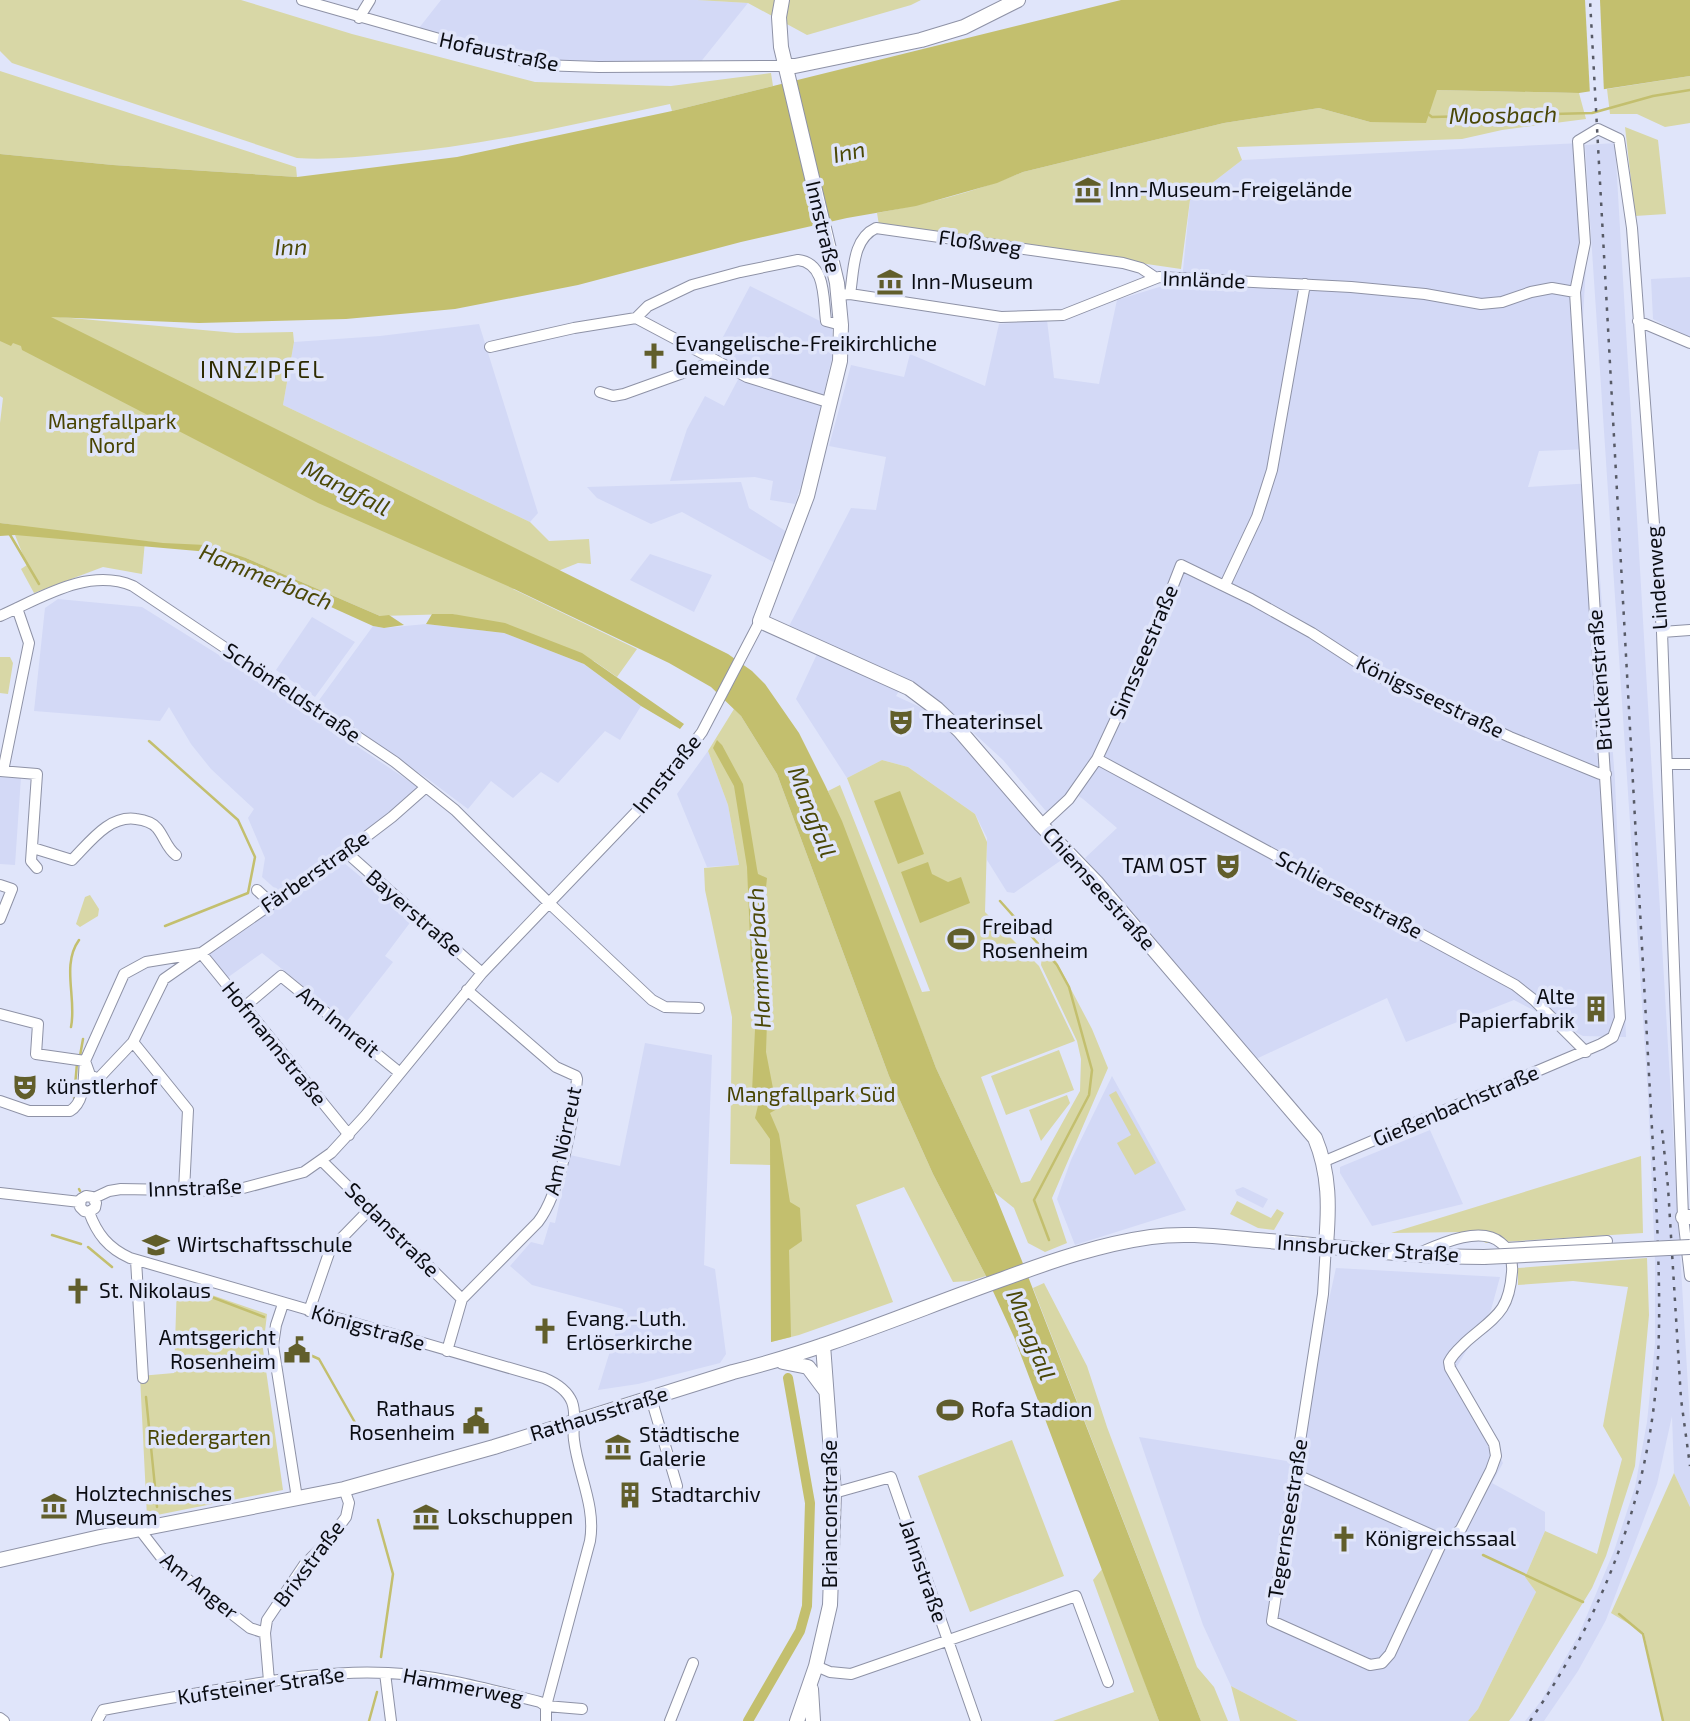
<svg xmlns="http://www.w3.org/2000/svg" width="1690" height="1721" viewBox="0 0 1690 1721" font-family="'Exo 2',sans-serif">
<rect width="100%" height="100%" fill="#e0e5fa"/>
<path fill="#d3d9f6" d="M441,0H697L748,3L699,64L542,60L419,28Z
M1581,143L1587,247L1583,318L1591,449L1539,451L1528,487L1593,483L1615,781L1626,1037L1583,1036L1514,1000L1406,1042L1387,998L1256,1059L1085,858L1117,828L1083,799L1074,793L1050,816L1003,760L941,703L904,682L896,696L933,713L1063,859L1014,893L1007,892L987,860V838L975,814L908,767L882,760L847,778L796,699L818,652L788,628L851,508L876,510L886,457L829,446L851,365L904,377L910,354L985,386L999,324L1047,320L1054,378L1099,384L1117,300L1182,280L1190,200L1242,160Z
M1615,143L1690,1421V1507L1674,1473L1672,1416L1657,1484L1606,1620L1578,1671L1544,1721H1525L1541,1701L1579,1634L1614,1551L1635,1487L1647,1422L1655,1343V1261L1648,1094L1585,145Z
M1690,277V338L1653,319L1651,279Z
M750,286L832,327V358L805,473L795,504L770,500L773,481L755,477L670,481L687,429L705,396L724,406L743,370L714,354Z
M479,324L538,513L530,522L283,405L294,342L380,336Z
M741,482L749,508L787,532L775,563L682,512L651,524L597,498L587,487Z
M650,554L712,575L694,612L630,580Z
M58,599L142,607L243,670L421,789L280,893L262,877L265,858L248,818L254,809L211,769L191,744L169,707L160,721L34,711L45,608Z
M312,617L355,642L315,697L276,670Z
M426,624L504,633L584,664L641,706L620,740L605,731L558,783L541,772L513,798L491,781L468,809L428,779L317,703L373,626L384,628Z
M708,751L728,805L739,865L707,867L677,794Z
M0,776L21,777L15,865L0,864Z
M343,862L412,920L385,956L393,962L347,1021L262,953L227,978L209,954Z
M645,1043L712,1055L704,1265L715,1269L726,1354L720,1363L638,1384L598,1390L623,1309L532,1285L510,1266L531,1242L543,1245L550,1222L555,1223L570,1155L620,1166Z
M1112,1076L1186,1210L1075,1245L1057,1199L1071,1160Z
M1430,1130L1463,1204L1372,1226L1340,1173V1167Z
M1243,1187L1268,1199L1263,1208L1237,1195L1235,1190Z
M1336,1268L1500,1277L1491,1310L1456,1368L1503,1463L1492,1483L1545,1512V1531L1525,1577L1536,1592L1478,1709L1468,1721H1298L1231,1686L1203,1625L1139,1437L1293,1462Z"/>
<path fill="#d8d7a6" d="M0,0H241L352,34L535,82L671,86L771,73L773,86L672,111L670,104C576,124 483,146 387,154C357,157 327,160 297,158L12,63L0,51Z
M697,0H921L911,5L807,35L748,3Z
M0,71L296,167L297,177L113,165L0,154Z
M1690,76V123L1665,127L1637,114H1610L1607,89Z
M1437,90L1579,93L1586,119L1502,130L1462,139L1237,147L1242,160L1190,200L1181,269L879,225L877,213C927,204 976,192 1023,172L1224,123L1319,108L1370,122Z
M1625,127L1658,140L1666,214L1635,216Z
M49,316L236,333L293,332L294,342L283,405L530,522L549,541L589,539L591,564L578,563L513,589L637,649L617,677L594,661L453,614L380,616L246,558L145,541L142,574L103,567L34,593L21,569L27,565L15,535V525L0,523V423L3,398L0,396V337Z
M0,657H10L13,663L8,694L0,693Z
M734,709L741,716L777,774L889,1076L933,1174L986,1276L970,1281L953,1282L904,1187L856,1205L893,1302L799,1335L771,1342V1165L730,1164L732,1017L705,890L704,868L739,865L728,805L708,751Z
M882,760L908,767L975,814L987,842L985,912L1039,966L1075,1041L981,1077L1021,1183L1030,1181L1080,1091L1081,1059L1077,1041L1041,965L1044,938L1092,1029L1108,1068L1052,1198L1067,1243L1045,1252L1028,1243L1014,1208L994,1192L936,1068L828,791L840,785L922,992L930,991L847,778Z
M90,895L99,909L98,916L80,927L76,924L85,897Z
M1059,1050L1074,1090L1006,1115L991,1076Z
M1116,1091L1156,1163L1135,1175L1117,1143L1131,1135L1109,1095Z
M1067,1095L1070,1103L1041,1141L1029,1110Z
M1641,1156L1643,1233L1486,1243L1465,1232L1391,1233Z
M1237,1201L1271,1218L1277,1209L1284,1213L1274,1230L1258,1228L1230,1214Z
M1647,1258L1649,1315L1635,1466L1606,1556L1592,1588L1513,1716L1509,1721H1468L1478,1709L1536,1592L1525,1577L1545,1531L1597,1554L1622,1459L1603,1426L1628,1287L1573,1281L1518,1285V1268Z
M177,1283L267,1314L263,1349L283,1490L147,1517L140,1376L174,1373Z
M1044,1283L1087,1366L1107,1427L1197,1667L1214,1687L1228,1721H1201L1033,1288Z
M1012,1440L1064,1576L970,1612L918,1476Z
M1674,1473L1690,1507V1721H1663L1644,1633L1611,1613Z
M1103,1568L1159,1721H1053L1134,1692L1093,1580Z
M1231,1686L1298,1721H1240Z"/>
<path fill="#c3bf6e" d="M1121,0H1690V76L1579,93L1437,90L1426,123L1370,122L1319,108L1224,123L1023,172L997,183L916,206L847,218L741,242L578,285L455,309L346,319L199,323L51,317L728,654L752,671L765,684L799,733L825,785L842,821L936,1068L994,1192L1022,1261L1201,1721H1159L1014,1337L986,1276L933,1174L889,1076L777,774L741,716L711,687L669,663L512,588L318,503L22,350L21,346L13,343L11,346L0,341V154L113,165L297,177L457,157L672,111Z
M0,523L163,543L206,545L246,558L380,616L389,615L404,625L384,628L373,626L209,552L15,535L0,536Z
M432,614H453L505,623L582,653L684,724L680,729L641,706L584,664L504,633L426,624Z
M717,740L722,745L743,784L757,869L758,874L767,878L765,897L761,902V948L769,962L766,1052L777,1109L770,1113L779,1134L790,1202L800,1208L802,1241L789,1250L791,1337L771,1342L770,1139L755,1118L760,1097L752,1092L756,1009L753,981L760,965L751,962L747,867L734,786L713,748Z
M900,791L924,854L898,864L874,801Z
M928,862L932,874L948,882L961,877L970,903L920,923L901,872Z"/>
<path fill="#e0e5fa" d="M1585,0H1600L1604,93L1590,95Z"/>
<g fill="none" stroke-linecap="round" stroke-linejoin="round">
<path stroke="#c3bf6e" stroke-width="2.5" d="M1428,114L1432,117L1592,113L1653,96L1690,90
M9,533L39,584
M149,741L238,820L255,857L248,893L165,926
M1000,901L1057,965L1069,987L1092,1070L1089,1095L1034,1200L1049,1240
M71,1027C77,999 61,965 79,940
M80,1056L83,1039
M74,1098L77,1063
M79,1189L80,1191
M52,1235L81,1244
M88,1247L112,1267
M193,1290L264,1317
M310,1355L319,1359L357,1426
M146,1397L157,1507
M378,1520L393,1574L381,1657
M1483,1555L1583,1602
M1619,1614L1643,1634L1663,1721
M369,1721L377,1692"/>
<path stroke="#c3bf6e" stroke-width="10" d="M748,1721L800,1631L807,1606L810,1503L788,1378"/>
<g stroke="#8e92a6" stroke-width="12">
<path id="minor" d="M302,0L485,52L540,65L599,67L785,66
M359,18L370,0
M850,294C854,271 852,239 876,228L1123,263L1141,268L1156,278
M839,295L850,294L1001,317L1063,315L1159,277L1351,287L1425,294L1481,304L1502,302L1531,292L1552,288L1575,292
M636,318L747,377L831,403
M1638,321L1690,343
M490,347L574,328L636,318L648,306L692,285L740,272L798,260C826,263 823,298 826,321L841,325
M600,392L613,396L624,394L716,361
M1225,585L1257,517L1272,470L1305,284
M0,616C41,598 88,567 133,586L395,762L455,810L549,903L652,1000L665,1007L699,1008
M1662,632L1690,630
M1097,759L1515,985L1534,1000L1586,1052
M1668,764H1690
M0,771L37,774L31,861L37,868
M3,771L29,643L17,608
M1041,825L1069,799L1097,759L1147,652L1181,565L1251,599L1312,633L1378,676L1510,737L1600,774H1606
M33,848L72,860C90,842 109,815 136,819C144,820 152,822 157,828C164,836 167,849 176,855
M346,852L482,973
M0,885L12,889L0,919
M257,890L271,903
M243,1008L281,976L400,1073
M0,1014L38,1024L36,1054L85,1061L124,974L146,962L201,953L349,1135
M133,1042L188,1110L184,1191
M98,1079L133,1042L164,979L346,852L392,817L426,787
M0,1101L29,1111H70C86,1101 83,1078 85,1061L90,1075L98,1079L82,1092
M322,1161L462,1299
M1325,1161L1601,1044L1613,1037L1620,1018L1575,292L1585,243L1578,141L1598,129L1619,139L1632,228L1662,632L1683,1217L1690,1276
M0,1193L80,1202
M94,1198L109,1191L121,1189L232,1191L304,1172L331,1153L365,1116L482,973L663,784L702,732L760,621
M89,1212L95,1208L96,1203L92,1197L86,1196L81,1199L80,1207L84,1211L89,1212C97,1234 108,1248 130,1258L544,1378C556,1383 567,1390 572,1402C577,1416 572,1427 574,1440C578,1474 596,1506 590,1541L546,1706V1721
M1326,1245L1323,1294L1272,1621L1370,1665L1382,1663L1390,1654L1443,1540
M1507,1248L1607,1241
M136,1260L143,1378
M283,1304L276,1325L273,1345L297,1498
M309,1311L330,1250L370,1209
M447,1351L462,1299L538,1222C561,1192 574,1118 577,1079L576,1076L556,1067L467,990
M651,1398L677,1486
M1295,1474L1443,1540L1453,1537L1461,1529L1491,1470L1496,1456L1494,1444L1450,1368L1449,1362C1453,1353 1460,1348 1467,1341C1496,1316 1509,1312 1512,1272C1513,1261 1509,1249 1501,1243C1481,1225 1440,1244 1419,1253
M834,1493L891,1477L976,1721
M140,1530L164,1561L250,1628L265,1633
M816,1666L830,1672L851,1674L1076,1596L1108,1682
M385,1673L391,1721
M269,1681L265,1633L267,1620L304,1565L329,1540L346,1517L349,1503L344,1489
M0,1718L4,1721
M97,1721L103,1710C145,1702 187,1695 229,1688C282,1679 335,1670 388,1673C439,1675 491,1690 540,1702L546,1706L582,1709
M670,1721L693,1663"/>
</g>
<g stroke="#8e92a6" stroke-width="16">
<path id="major" d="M782,0L779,17L781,47L837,283L841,325L840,361L807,496L760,621L909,688L937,709L960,731L1041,825L1096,882L1315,1138C1330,1174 1329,1208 1326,1245
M785,66H795L921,40L964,27L1018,0
M1683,1217H1690
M783,1362L808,1367L826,1391
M0,1560L100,1537L344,1489L494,1447L733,1372C826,1349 913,1311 1003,1279C1051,1261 1101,1244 1151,1237C1187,1232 1221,1237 1257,1240C1332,1246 1408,1257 1484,1257
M811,1689L813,1721
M797,1721L816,1666L830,1605L834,1493L823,1345"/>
</g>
<use href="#minor" stroke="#fff" stroke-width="10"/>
<use href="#major" stroke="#fff" stroke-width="14"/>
<path stroke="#575a66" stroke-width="2.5" stroke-dasharray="3.5 7" stroke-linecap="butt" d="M1662,1130L1668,1187L1681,1399L1690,1466
M1530,1721C1599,1621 1645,1508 1656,1386C1661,1331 1659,1275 1657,1220L1590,0"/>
<g stroke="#8e92a6" stroke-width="16" stroke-linecap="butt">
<path id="major-bridge" d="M1484,1257L1690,1247"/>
</g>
<use href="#major-bridge" stroke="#fff" stroke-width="14"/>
</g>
<defs>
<g id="museum-bare" transform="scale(2.1)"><path d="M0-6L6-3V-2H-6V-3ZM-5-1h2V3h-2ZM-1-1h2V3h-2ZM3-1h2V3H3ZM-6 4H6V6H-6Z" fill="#615e2b" stroke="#e0e5fa" stroke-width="2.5" paint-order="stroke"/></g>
<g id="church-bare" transform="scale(2.1)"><path d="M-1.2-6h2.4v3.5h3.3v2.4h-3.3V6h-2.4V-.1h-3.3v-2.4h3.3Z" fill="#615e2b" stroke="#e0e5fa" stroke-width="2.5" paint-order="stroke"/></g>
<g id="theatre-bare" transform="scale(2.1)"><path d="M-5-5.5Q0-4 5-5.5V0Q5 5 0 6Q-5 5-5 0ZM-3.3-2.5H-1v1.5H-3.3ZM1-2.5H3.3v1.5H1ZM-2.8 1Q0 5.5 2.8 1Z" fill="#615e2b" stroke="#e0e5fa" stroke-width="2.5" paint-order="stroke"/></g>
<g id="stadium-bare" transform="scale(2.1)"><path d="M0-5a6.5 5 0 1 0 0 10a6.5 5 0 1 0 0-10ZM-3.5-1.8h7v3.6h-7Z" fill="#615e2b" stroke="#e0e5fa" stroke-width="2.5" paint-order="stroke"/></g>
<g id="building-bare" transform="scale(2.1)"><path d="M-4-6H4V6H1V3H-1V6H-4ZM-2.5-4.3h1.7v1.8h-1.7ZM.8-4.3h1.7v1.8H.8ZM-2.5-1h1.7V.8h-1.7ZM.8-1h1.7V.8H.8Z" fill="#615e2b" stroke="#e0e5fa" stroke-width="2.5" paint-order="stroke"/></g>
<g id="school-bare" transform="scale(2.1)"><path d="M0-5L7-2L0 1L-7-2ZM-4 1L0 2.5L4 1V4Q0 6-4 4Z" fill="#615e2b" stroke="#e0e5fa" stroke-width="2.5" paint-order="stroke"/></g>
<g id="civic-bare" transform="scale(2.1)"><path d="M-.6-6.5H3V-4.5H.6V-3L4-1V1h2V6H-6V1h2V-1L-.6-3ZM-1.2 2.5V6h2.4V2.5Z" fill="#615e2b" stroke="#e0e5fa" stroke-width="2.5" paint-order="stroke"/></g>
</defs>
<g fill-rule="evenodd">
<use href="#museum-bare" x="1088" y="190"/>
<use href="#museum-bare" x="890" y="282"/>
<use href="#church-bare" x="654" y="356"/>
<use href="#theatre-bare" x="901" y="722"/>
<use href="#theatre-bare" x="1228" y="866"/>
<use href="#stadium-bare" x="961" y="939"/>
<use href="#building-bare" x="1596" y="1009"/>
<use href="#theatre-bare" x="25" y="1087"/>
<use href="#school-bare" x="156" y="1245"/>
<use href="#church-bare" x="78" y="1291"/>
<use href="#church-bare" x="545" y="1331"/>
<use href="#civic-bare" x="297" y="1350"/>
<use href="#stadium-bare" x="950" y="1410"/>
<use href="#civic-bare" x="476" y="1421"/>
<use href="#museum-bare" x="618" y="1447"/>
<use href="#building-bare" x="630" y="1495"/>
<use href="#museum-bare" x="54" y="1506"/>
<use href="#museum-bare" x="426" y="1517"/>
<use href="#church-bare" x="1344" y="1539"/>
</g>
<g text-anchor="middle" stroke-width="7" stroke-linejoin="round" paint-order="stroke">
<g font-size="21" fill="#0a0c12" stroke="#e0e5fa">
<text transform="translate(499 52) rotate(12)" y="7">Hofaustraße</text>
<text transform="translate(823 227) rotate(77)" y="7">Innstraße</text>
<text transform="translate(980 243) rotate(8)" y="7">Floßweg</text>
<text transform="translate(1204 280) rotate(2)" y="7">Innlände</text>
<text transform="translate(1657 578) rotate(-94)" y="7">Lindenweg</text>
<text transform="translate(1144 652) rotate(-67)" y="7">Simsseestraße</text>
<text transform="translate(1600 680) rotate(-94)" y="7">Brückenstraße</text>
<text transform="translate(292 693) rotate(34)" y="7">Schönfeldstraße</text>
<text transform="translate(1430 697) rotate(26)" y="7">Königsseestraße</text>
<text transform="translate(667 774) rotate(-51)" y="7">Innstraße</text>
<text transform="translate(315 872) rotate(-35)" y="7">Färberstraße</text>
<text transform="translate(1099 889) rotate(48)" y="7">Chiemseestraße</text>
<text transform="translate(1349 895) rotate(28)" y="7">Schlierseestraße</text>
<text transform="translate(414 913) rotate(41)" y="7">Bayerstraße</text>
<text transform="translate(338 1022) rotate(39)" y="7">Am Innreit</text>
<text transform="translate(274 1044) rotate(51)" y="7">Hofmannstraße</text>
<text transform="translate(1456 1106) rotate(-23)" y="7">Gießenbachstraße</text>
<text transform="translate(563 1141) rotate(-78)" y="7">Am Nörreut</text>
<text transform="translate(195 1188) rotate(-2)" y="7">Innstraße</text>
<text transform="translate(392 1230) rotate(45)" y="7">Sedanstraße</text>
<text transform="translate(1368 1249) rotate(4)" y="7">Innsbrucker Straße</text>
<text transform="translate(368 1328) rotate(16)" y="7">Königstraße</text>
<text transform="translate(599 1414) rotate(-17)" y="7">Rathausstraße</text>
<text transform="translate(830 1514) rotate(-90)" y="7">Brianconstraße</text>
<text transform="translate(1288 1519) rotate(-81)" y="7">Tegernseestraße</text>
<text transform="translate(309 1564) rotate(-53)" y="7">Brixstraße</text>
<text transform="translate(923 1571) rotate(71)" y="7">Jahnstraße</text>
<text transform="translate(199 1586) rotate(39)" y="7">Am Anger</text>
<text transform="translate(261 1686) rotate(-8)" y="7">Kufsteiner Straße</text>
<text transform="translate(463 1687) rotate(11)" y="7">Hammerweg</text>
</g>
<g font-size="21" fill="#0a0c12" stroke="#e0e5fa" text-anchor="start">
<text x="1109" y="197">Inn-Museum-Freigelände</text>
<text x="911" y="289">Inn-Museum</text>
<text x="675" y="351">Evangelische-Freikirchliche<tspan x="675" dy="24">Gemeinde</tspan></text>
<text x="922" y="729">Theaterinsel</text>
<text x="1207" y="873" text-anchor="end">TAM OST</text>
<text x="982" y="934">Freibad<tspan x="982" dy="24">Rosenheim</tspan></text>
<text x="1575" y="1004" text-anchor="end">Alte<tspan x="1575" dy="24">Papierfabrik</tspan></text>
<text x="46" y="1094">künstlerhof</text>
<text x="177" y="1252">Wirtschaftsschule</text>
<text x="99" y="1298">St. Nikolaus</text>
<text x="566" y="1326">Evang.-Luth.<tspan x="566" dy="24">Erlöserkirche</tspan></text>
<text x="276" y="1345" text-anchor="end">Amtsgericht<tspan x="276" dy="24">Rosenheim</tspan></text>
<text x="455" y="1416" text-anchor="end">Rathaus<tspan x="455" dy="24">Rosenheim</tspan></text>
<text x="971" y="1417">Rofa Stadion</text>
<text x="639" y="1442">Städtische<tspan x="639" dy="24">Galerie</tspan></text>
<text x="75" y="1501">Holztechnisches<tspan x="75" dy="24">Museum</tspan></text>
<text x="651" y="1502">Stadtarchiv</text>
<text x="447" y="1524">Lokschuppen</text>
<text x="1365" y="1546">Königreichssaal</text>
</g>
<g font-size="21" fill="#484401" stroke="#e0e5fa">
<text x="112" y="429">Mangfallpark<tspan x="112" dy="24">Nord</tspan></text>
<text x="811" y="1102">Mangfallpark Süd</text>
<text x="209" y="1445">Riedergarten</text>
</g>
<g font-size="23" font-style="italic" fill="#4b4807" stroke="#e0e5fa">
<text transform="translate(1503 115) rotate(-1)" y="8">Moosbach</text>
<text transform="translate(849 152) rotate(-12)" y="8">Inn</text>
<text transform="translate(291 247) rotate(-1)" y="8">Inn</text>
<text transform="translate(346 488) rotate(27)" y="8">Mangfall</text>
<text transform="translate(266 577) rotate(22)" y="8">Hammerbach</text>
<text transform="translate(812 812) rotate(69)" y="8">Mangfall</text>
<text transform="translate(759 958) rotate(-93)" y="8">Hammerbach</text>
<text transform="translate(1031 1335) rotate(68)" y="8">Mangfall</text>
</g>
<g font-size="23" letter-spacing="2" fill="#2e2b01" stroke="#e0e5fa">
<text x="263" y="378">INNZIPFEL</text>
</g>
</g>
</svg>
